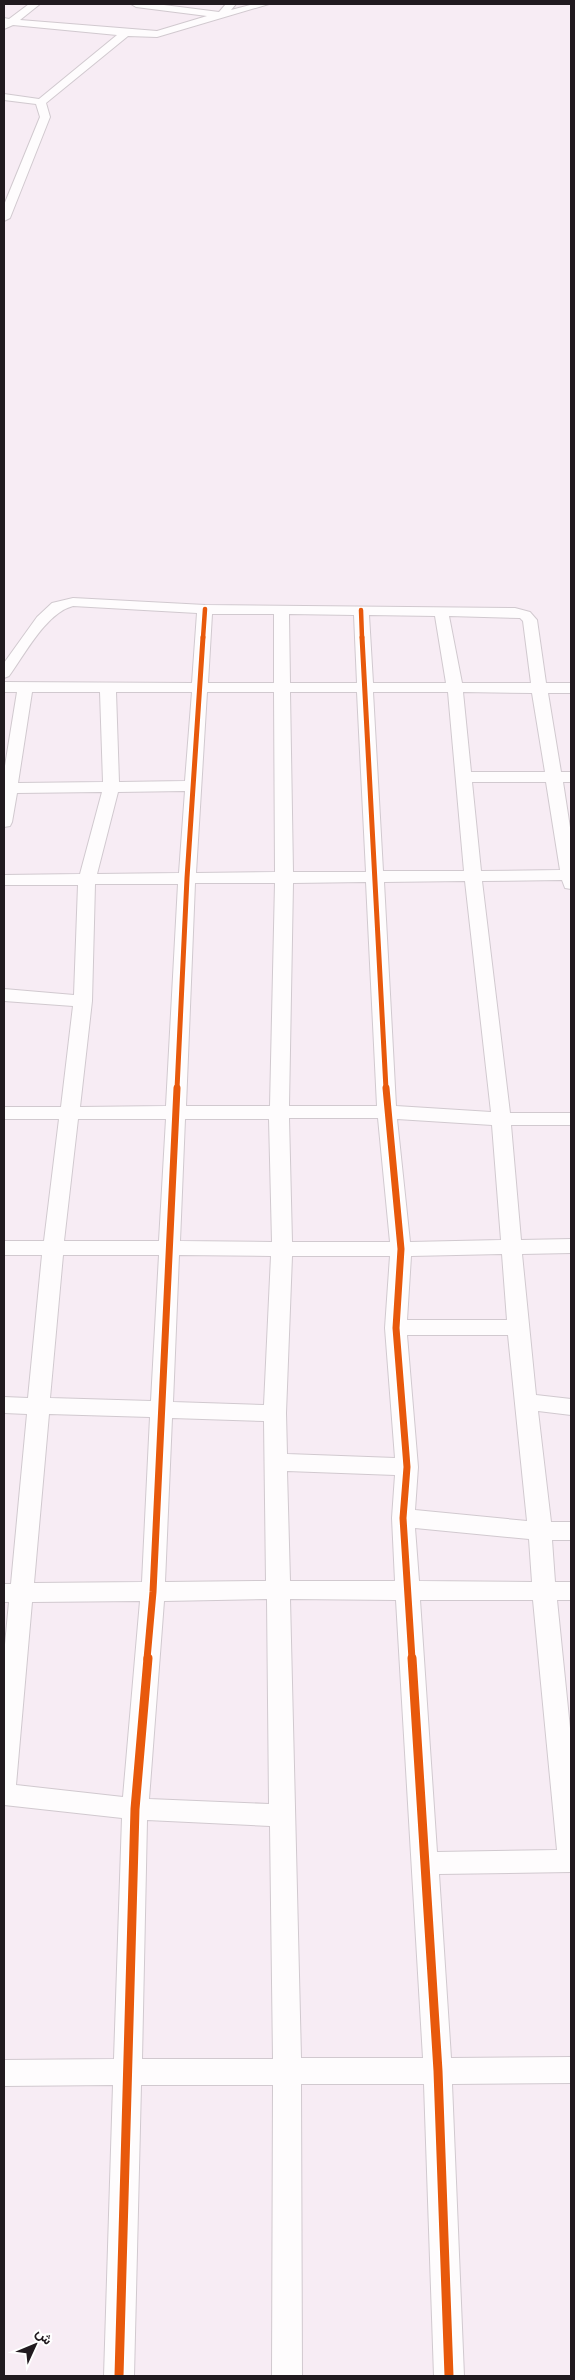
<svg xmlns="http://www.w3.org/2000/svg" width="575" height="2380" viewBox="0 0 575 2380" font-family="Inter,Vazirmatn,sans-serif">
<rect width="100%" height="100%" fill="#f7ecf4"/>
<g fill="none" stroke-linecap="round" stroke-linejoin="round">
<g stroke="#d1c9cf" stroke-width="2">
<path id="minor" d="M29,4H40L20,20L157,31L207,16L136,7L131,4H156L219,12L226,4H236L231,10L254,4H269L157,37L128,36L46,103L50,117L10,218L4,221V205L40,117L36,104L4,100V94L39,99L117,35L13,25L4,29V18L9,19Z
M73,598L205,605L515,608L530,612L537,620L546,683H571V693H548L561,772H571V782H563L571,834V889L565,888L562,880L482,881L510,1113H571V1125H511L521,1240L571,1239V1253L522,1254L536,1395L571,1399V1415L538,1411L551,1522H571V1540H552L555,1582H571V1600H557L571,1738V1872L439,1874L451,2058L571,2057V2083L452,2084L464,2376H434L424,2084H301L302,2376H272L273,2085H141L134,2376H104L113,2085L4,2086V2060L114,2059L122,1818L4,1805V1655L9,1602H4V1584H11L27,1414L4,1413V1397L28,1398L42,1255H4V1241H44L59,1119H4V1107H61L73,1006L4,1001V989L74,995L78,885H4V875L80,874L102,792L17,793L12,822L10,826L4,827V772L17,692H4V682L192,683L197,613L73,606C46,613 25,654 9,676L4,678V663L37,617L52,603ZM212,614H274V683H208ZM289,614L354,615L357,683H290ZM369,615L435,616L446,683H373ZM449,616L520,618L523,621L531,683H462ZM32,692H100L103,782L18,783ZM116,692H192L185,781L119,782ZM207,692H274L275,872L196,873ZM290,692H357L366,872H293ZM373,692H448L464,871H383ZM463,692L532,693L545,772H471ZM472,782H546L560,870L481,871ZM185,791L179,873L97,874L118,792ZM465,881L491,1112L396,1106L384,882ZM366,882L377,1106H289L293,883ZM195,883H275L270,1106H186ZM95,884H178L166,1106L80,1107L92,1001ZM289,1118H378L390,1242H292ZM78,1119H166L159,1241H64ZM185,1119H269L272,1242L180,1241ZM397,1119L492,1125L501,1240L410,1242ZM502,1254L507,1320H407L411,1256ZM63,1255H159L151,1401L50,1398ZM179,1255L271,1256L264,1405L173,1402ZM292,1256H390L385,1328L395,1458L287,1454L286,1413ZM407,1335H508L527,1521L415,1510L418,1467ZM49,1414L150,1417L142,1582L34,1583ZM172,1418L264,1421L266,1581L165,1582ZM287,1471L395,1475L392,1518L395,1581H290ZM415,1528L529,1539L532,1582L419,1581ZM267,1599L269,1804L149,1799L164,1601ZM290,1599L396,1600L423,2058H301ZM420,1600H533L557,1850L437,1852ZM140,1601L123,1797L16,1785L32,1602ZM147,1820L270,1826L273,2059H142Z"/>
</g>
<use href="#minor" fill="#fefcfd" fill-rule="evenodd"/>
<g stroke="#fff" stroke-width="6">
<path id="cycleway-far3" d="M361,610L362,638
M203,638L205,609"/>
</g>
<g stroke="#fff" stroke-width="8">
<path id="cycleway-far2" d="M362,637L386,1089
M177,1089L187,878L203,637"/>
</g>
<g stroke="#fff" stroke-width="10">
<path id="cycleway-far1" d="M386,1088L401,1249L396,1328L407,1467L403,1518L412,1659
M147,1659L153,1592L177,1088"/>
</g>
<g stroke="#fff" stroke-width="12">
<path id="cycleway" d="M412,1658L438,2071L449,2376
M119,2376L135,1809L148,1658"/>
</g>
<use href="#cycleway-far3" stroke="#e8590c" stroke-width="4.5"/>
<use href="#cycleway-far2" stroke="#e8590c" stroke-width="5"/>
<use href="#cycleway-far1" stroke="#e8590c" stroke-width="7"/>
<use href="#cycleway" stroke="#e8590c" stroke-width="9"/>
</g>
<rect width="575" height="2380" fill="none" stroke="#211a1f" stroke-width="10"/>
<g transform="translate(35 2345) rotate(46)" stroke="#ffffff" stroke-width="4" paint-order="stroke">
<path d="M0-4L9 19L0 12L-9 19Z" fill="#211a1f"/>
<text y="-8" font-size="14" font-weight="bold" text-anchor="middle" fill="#211a1f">ش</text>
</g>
</svg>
